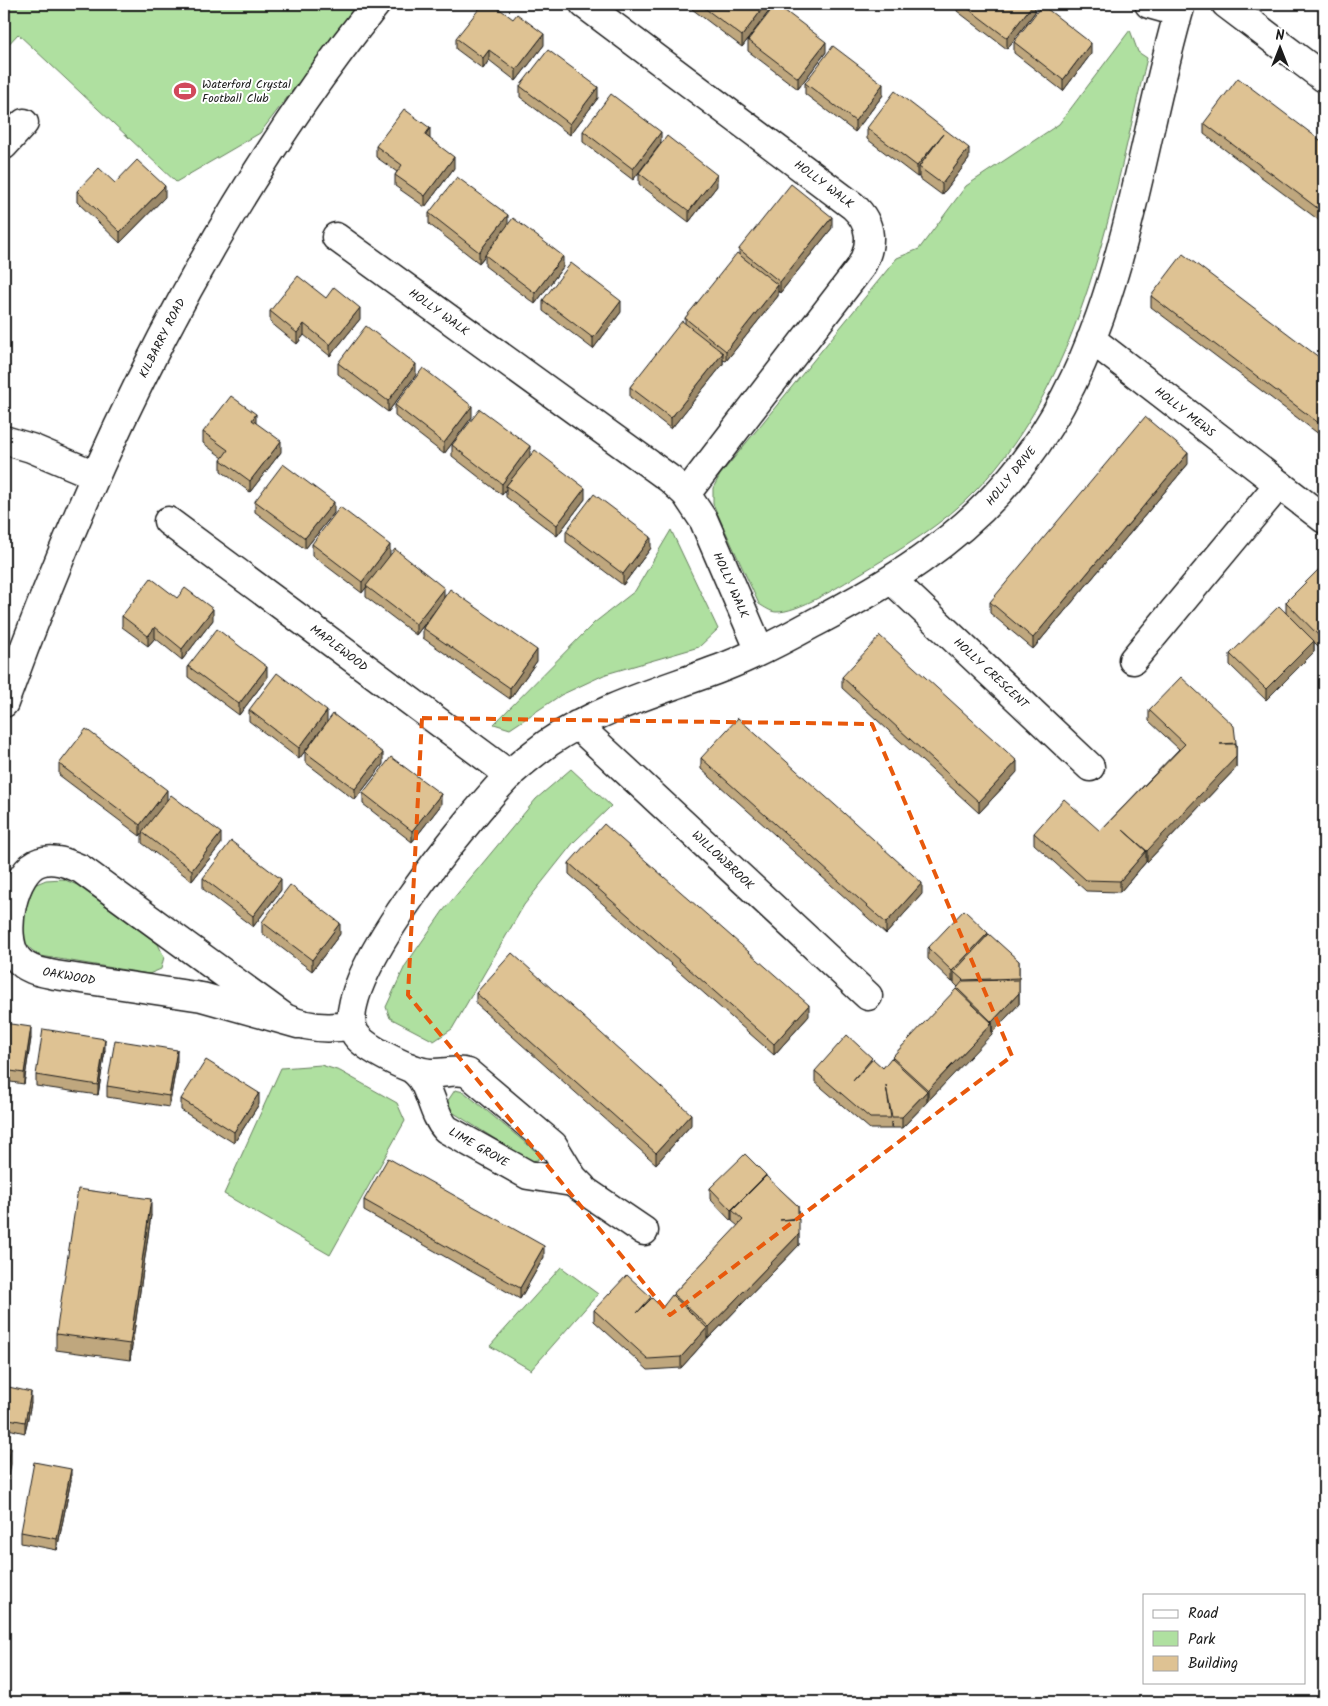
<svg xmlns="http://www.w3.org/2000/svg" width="1328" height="1706" viewBox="0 0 1328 1706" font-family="Kalam,sans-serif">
<rect width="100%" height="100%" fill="#fff"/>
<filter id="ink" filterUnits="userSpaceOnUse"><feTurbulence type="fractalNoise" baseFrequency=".02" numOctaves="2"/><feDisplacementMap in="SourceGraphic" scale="10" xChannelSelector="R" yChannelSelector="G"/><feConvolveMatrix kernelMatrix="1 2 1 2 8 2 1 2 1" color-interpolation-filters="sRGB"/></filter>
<g filter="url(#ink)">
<path fill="#afe0a0" stroke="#667e5e" d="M4,4H359L260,133L176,182L18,34L4,49Z
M1130,30L1138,52L1147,58C1112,202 1084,377 977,489C944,524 900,550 858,575C840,586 797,613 776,612C771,612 764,607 759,604L713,504V488L720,475L897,258L919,249L966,186L1059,124Z
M671,530L718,629L699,647L606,674L561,695L510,729L494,724L594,623L635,591Z
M571,769L611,806L574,842L524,905L452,1029L434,1041L390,1018L386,1007L405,966L443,911L536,799Z
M63,879L77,885L158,944L164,957L161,969L149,974L41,956C9,940 25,911 34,885L46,880Z
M321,1065L340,1071L397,1103L405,1121L330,1255L224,1194L281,1068Z
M455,1090L464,1092L539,1154L538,1160L530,1161L449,1110L447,1102Z
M561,1267L598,1294L531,1370L490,1346Z"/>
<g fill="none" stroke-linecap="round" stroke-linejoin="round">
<g stroke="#1c1c1c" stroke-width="31">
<path id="street" d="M584,4L853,206C873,224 873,245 860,268L686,494L704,521L760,651
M1149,4L1178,12
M1226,4L1324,78
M4,145L24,123
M336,237L670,479L686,494
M1091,339L1324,519
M4,440L31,448L95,475
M168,521L510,775
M892,580L1090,767
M1133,660L1279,484
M577,725L868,996
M298,1024L202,997L55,975C41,972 26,970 17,958C0,936 13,870 40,862C54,857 69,864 81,869L285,1018C307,1028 328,1030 351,1025
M409,1067C432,1080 429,1110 446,1129L528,1175L572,1182L644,1231
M582,1187L573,1178L553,1145L468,1073C455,1069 444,1074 430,1073C413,1072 366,1049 356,1035C323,989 478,807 512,772C523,762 536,752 548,743C602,706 664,690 724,667C755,655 785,639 814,623C887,585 958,542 1011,478C1123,346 1134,163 1181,4"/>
</g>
<g stroke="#1c1c1c" stroke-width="31">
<path id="secondary" d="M4,703C94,455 211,211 376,4"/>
</g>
<use href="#street" stroke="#fff" stroke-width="28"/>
<use href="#secondary" stroke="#fff" stroke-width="28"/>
</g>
<path fill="#bfa77e" stroke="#1c1c1c" d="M692,4H770V10L742,47L692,9Z
M957,4H1035V12L1007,49L957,11Z
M513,19L544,45L516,81L489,60L483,69L456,49V38Z
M748,40L826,52L798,89L748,51Z
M1014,42L1091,54L1063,91L1014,53Z
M805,83L883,95L855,132L805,94Z
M520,86L598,98L570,135L520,97Z
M1204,123L1324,143V224L1204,134Z
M867,128L969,159L942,195L919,178V176L917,177L867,139Z
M583,131L661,143L633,180L583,142Z
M430,139L454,168L425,207L395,186V175L397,172L376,157V146Z
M639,173L717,186L689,222L639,184Z
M115,183L165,197L120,243L77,202V191Z
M429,213L508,225L563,267L535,304L485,266V256L479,263L429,224Z
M832,228L780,293L778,291V296L726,361L723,360V364L671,429L630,397V387L685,324V318L739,255V249Z
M1151,296L1324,361V438L1151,307Z
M326,298L360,319L330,356L304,335L297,344L270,322V311Z
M543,300L621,312L593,349L543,311Z
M338,363L416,375L388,412L338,374Z
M395,405L472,417L444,454L395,416Z
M203,432L281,452L250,492L221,471V460L223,458L203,443Z
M452,445L530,456L585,499L557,536L506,497V489L502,495L452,456Z
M1188,464L1033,649L990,613V602Z
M255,501L334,513L305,549L255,512Z
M566,531L651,548L623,585L566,542Z
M312,544L390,556L444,596L537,661L510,699L423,638V628L428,620L416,635L366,597V587L362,593L312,555Z
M1324,564L1321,649L1314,642V652L1266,700L1230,665V654L1286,613V602Z
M177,598L213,620L182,660L155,638L148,646L122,627V616Z
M188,666L267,678L239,715L188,677Z
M842,677L1017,772L979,813L842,688Z
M249,710L327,722L299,759L249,721Z
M1149,710L1236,743V768L1147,862L1146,861V862L1120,892L1086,891L1034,844V833L1100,831L1179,749L1149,721Z
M305,752L383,764L355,800L305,762Z
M701,758L922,894L886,934L701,769Z
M59,764L167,800L221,844L192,881L142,843V833L140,836L59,775Z
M363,793L441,805L412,842L363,804Z
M569,863L809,1016L774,1055L569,874Z
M203,878L281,890L253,927L203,889Z
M262,922L340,934L312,971L262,933Z
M988,935L1019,961V1004L928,1101L927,1100V1102L902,1128H892L891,1122V1129H870L815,1082V1071L872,1060L883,1068L892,1058V1057L957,990V988L958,987L954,983V981L952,982L928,959V948Z
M476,993L691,1125L656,1164L476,1004Z
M4,1023L31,1038L24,1084L4,1081Z
M105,1050L98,1095L36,1086V1075Z
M177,1061L169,1107L107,1097V1086Z
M181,1099L259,1104L234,1143L181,1110Z
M766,1177L798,1206L799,1245L709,1338L707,1337V1339L681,1368L648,1370L594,1321V1310L651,1299L662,1308L673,1295V1294L738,1226L732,1221V1220L731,1221L710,1199V1188Z
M364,1200L544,1257L520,1299L364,1211Z
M151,1215L130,1360L56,1350V1334Z
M4,1386L31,1403L25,1433L4,1428Z
M71,1480L57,1550L21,1543V1532Z"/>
<path fill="#9b8867" stroke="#1c1c1c" d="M766,4H770V10L742,47V36Z
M1033,4H1035V12L1007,49V38Z
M544,34V45L516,81V70Z
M826,42V52L798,89V78Z
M1091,43V54L1063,91V80Z
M489,50V60L483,69V58Z
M883,84V95L855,132V121Z
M598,87V98L570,135V124Z
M430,128V139L425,135Z
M661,132V143L633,180V169Z
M943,134L919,167V176L917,177V166Z
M969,148V159L942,195V184Z
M454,157V168L425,207V196Z
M717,175V186L689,222V211Z
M165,186V197L120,243V232Z
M508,215V226L479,263V252Z
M832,217V228L780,293V282Z
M563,256V267L535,304V293Z
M778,285V296L726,361V351Z
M621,301V312L593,349V338Z
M360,308V319L330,356V345Z
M304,324V335L297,344V333Z
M723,353V364L671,429V418Z
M416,364V375L388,412V401Z
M472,406V417L444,454V443Z
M256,414V425L252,420Z
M281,441V452L250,492V481Z
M530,446V457L506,486V489L502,495V484Z
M1188,453V464L1033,649V638Z
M585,488V499L557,536V525Z
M334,502V513L305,549V538Z
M651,537V548L623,585V574Z
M390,545V556L362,593V582Z
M444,588V599L416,635V624Z
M213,609V620L182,660V649Z
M155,627V638L148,646V636Z
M1324,635V646L1321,649V638Z
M1314,641V652L1266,700V689Z
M537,650V661L510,699V688Z
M267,667V678L239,715V704Z
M327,711V722L299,759V748Z
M1236,744V768L1147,862V851Z
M383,753V764L355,800V789Z
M1017,761V772L979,813V802Z
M167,790V801L140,836V825Z
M441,794V805L412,842V831Z
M221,833V844L192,881V870Z
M1146,851V862L1120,892V881Z
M281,879V890L253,927V916Z
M922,883V894L886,934V923Z
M340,923V934L312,971V960Z
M988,933V944L954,972V981L952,982V971Z
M1019,993V1004L992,1033V1022Z
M809,1005V1016L774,1055V1044Z
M992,1023V1034L928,1101V1090Z
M31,1027V1038L24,1084V1073Z
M105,1039V1050L98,1095V1085Z
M177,1050V1061L169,1107V1096Z
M927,1091V1102L902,1128V1117Z
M259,1093V1104L234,1143V1132Z
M691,1114V1125L656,1164V1153Z
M766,1175V1186L732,1210V1220L731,1221V1210Z
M151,1199V1215L130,1360V1344Z
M799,1234V1245L709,1338V1327Z
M544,1246V1257L520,1299V1288Z
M707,1328V1339L681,1368V1357Z
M31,1392V1403L25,1433V1422Z
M11,1448V1464L4,1506V1490Z
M71,1469V1480L57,1550V1539Z"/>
<path fill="#dec293" stroke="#1c1c1c" d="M483,4H493L513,19L517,14L544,34L516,70L489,50L483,58L456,38Z
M699,4H766L742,36Z
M776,4L826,42L798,78L748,40Z
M962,4H1033L1007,38Z
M1042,5L1091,43L1063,80L1014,42Z
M833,46L883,84L855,121L805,83Z
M548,50L598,87L570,124L520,86Z
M1238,78L1324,143V213L1204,123Z
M895,91L969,148L942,184L919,167L943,134L917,166L867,128Z
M611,94L661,132L633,169L583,131Z
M404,109L430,128L425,135L454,157L425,196L395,175L402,165L376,146Z
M667,136L717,175L689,211L639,173Z
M137,160L165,186L120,232L77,191L99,168L115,183Z
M457,177L508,215L479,252L429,213Z
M791,184L832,217L780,282L739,249Z
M513,218L563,256L535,293L485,255Z
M737,253L778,285L726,351L685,318Z
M1183,254L1324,361V427L1151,296Z
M571,263L621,301L593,338L543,300Z
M298,276L326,298L334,287L360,308L330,345L304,324L297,333L270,311Z
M682,321L723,353L671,418L630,387Z
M366,326L416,364L388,401L338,363Z
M423,368L472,406L444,443L395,405Z
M231,396L256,414L252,420L281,441L250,481L221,460L228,450L203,432Z
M480,409L530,446L502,484L452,445Z
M1145,417L1188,453L1033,638L990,602Z
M535,450L585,488L557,525L506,486Z
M283,464L334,502L305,538L255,501Z
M594,494L651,537L623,574L566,531Z
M340,507L390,545L362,582L312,544Z
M395,549L444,588L416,624L366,586Z
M1324,564V635L1321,638L1286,602Z
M151,578L177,598L185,588L213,609L182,649L155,627L148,636L122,616Z
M450,589L537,650L510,688L423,628Z
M1279,606L1314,641L1266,689L1230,654Z
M217,629L267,667L239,704L188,666Z
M880,636L1017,761L979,802L842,677Z
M277,673L327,711L299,748L249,710Z
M1181,677L1234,726L1236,743L1220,744H1236V757L1147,851L1123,830L1146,851L1120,881L1086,880L1034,833L1064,799L1100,831L1185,744L1149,710Z
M333,714L383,753L355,789L305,752Z
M738,718L922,883L886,923L701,758Z
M86,729L167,790L140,825L59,764Z
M391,757L441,794L412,831L363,793Z
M171,795L221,833L192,870L142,832Z
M604,824L809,1005L774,1044L569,863Z
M231,841L281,879L253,916L203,878Z
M290,885L340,923L312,960L262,922Z
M964,910L988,933L952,971L928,948Z
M989,934L1019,961V978L963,980L954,972Z
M512,953L691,1114L656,1153L476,993Z
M1019,980V993L992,1022L957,988L963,981Z
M956,989L992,1023L928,1090L892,1057Z
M4,1023L31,1027L24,1073L4,1070Z
M43,1029L105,1039L98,1085L36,1075Z
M847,1035L872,1058L853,1081L873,1059L883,1068L891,1058L927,1091L902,1117H892L886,1086L891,1118H870L815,1071Z
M115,1040L177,1050L169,1096L107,1086Z
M206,1060L259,1093L234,1132L181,1099Z
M745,1154L766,1175L731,1210L710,1188Z
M388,1158L544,1246L520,1288L364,1200Z
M766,1176L798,1206V1218L780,1220L799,1219V1234L709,1327L673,1294L743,1220L732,1210Z
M78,1189L151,1199L130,1344L56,1334Z
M627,1275L651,1297L637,1313L652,1298L662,1308L672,1295L707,1328L681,1357L648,1359L594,1310Z
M4,1386L31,1392L25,1422L4,1418Z
M4,1447L11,1448L4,1490Z
M34,1462L71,1469L57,1539L21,1532Z"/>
</g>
<path fill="none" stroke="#e8590c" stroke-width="4" stroke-dasharray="10 6" stroke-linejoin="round" d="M422,718L872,724L1012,1056L670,1315L408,995Z"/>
<defs>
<g id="stadium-bare" transform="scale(1.725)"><path d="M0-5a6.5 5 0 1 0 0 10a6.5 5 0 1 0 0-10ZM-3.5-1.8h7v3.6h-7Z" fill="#d1495b" stroke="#fff" stroke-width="2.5" paint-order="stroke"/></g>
</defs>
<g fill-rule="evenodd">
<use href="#stadium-bare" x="185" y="91"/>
</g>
<g text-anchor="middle" stroke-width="4" stroke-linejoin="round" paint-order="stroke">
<g font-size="12" fill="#1c1c1c" stroke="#fff" text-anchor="start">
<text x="202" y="88">Waterford Crystal<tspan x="202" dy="14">Football Club</tspan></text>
</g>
<g font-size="12" fill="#1c1c1c" stroke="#fff">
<text transform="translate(824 184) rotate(37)" y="4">HOLLY WALK</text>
<text transform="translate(439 312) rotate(36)" y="4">HOLLY WALK</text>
<text transform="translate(162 338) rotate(-63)" y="4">KILBARRY ROAD</text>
<text transform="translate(1185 412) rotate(38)" y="4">HOLLY MEWS</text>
<text transform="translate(1011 476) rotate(-51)" y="4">HOLLY DRIVE</text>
<text transform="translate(731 585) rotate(66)" y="4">HOLLY WALK</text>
<text transform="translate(339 648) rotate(37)" y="4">MAPLEWOOD</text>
<text transform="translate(991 673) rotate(43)" y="4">HOLLY CRESCENT</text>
<text transform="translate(723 860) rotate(43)" y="4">WILLOWBROOK</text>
<text transform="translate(69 976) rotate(10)" y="4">OAKWOOD</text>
<text transform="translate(479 1147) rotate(30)" y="4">LIME GROVE</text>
</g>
</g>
<rect width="1328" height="1706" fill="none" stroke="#fff" stroke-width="20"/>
<rect x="10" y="10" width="1308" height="1686" fill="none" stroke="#1c1c1c" stroke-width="2" filter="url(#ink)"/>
<rect x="1143" y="1594" width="162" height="90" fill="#ffffff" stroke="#a4a4a4"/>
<rect x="1153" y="1610" width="25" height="8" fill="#ffffff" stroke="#a4a4a4"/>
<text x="1188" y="1618" font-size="15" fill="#1c1c1c">Road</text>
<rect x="1153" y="1631" width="25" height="15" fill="#afe0a0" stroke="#a4a4a4"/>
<text x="1188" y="1644" font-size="15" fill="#1c1c1c">Park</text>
<rect x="1153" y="1656" width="25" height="15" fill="#dec293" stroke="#a4a4a4"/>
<text x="1188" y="1668" font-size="15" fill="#1c1c1c">Building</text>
<g transform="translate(1280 48)" stroke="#ffffff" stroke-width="4" paint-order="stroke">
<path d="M0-4L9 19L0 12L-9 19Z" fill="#1c1c1c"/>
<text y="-8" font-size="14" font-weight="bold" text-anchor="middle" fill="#1c1c1c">N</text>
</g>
</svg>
